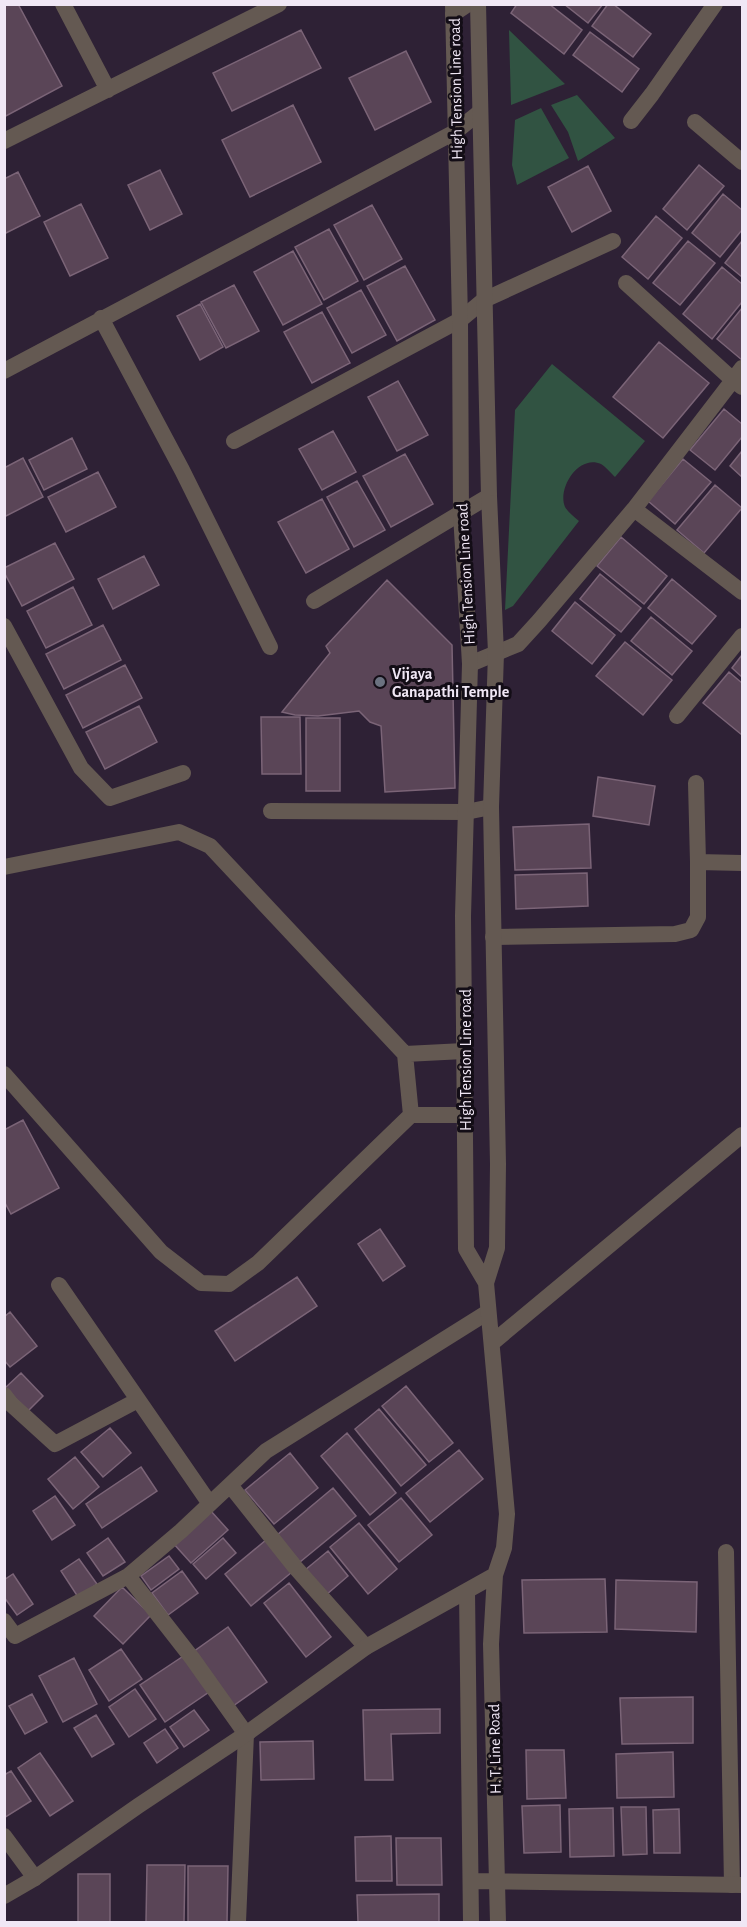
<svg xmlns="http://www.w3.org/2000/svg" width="747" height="1927" viewBox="0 0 747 1927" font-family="'Alegreya Sans',sans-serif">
<rect width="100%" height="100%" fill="#2e2135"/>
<path fill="#315342" d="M509,30L565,84L511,105Z
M577,95L615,138L578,161L568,132L551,105Z
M541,108L569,158L517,185L512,165L515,120Z
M552,364L645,441L615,477C611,473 606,467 601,464C579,454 557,488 565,507C568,512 574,517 579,521L513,606L505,610L515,410Z"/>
<path fill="#5a4557" stroke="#7b6477" stroke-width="1.5" d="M4,4H18L62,86L4,117Z
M517,4H549L582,30L564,54L511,13Z
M564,4H603L588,23Z
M608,4H613L651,34L633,57L592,26Z
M301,30L321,68L232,111L213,73Z
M590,32L639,69L622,92L573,55Z
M406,51L431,102L375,130L349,78Z
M293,105L321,162L250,197L222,140Z
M699,165L724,186L687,230L663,209Z
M588,166L611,211L572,232L548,187Z
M160,170L182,214L150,230L128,185Z
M18,172L40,216L4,234V179Z
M723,194L742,210V230L720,257L692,233Z
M81,204L108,258L70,276L44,222Z
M372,205L402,259L364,280L334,225Z
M656,216L682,238L648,279L622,257Z
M329,229L358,281L324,300L295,247Z
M688,241L715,263L680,305L653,283Z
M742,241V277L725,263Z
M293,251L322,304L283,325L254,272Z
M405,266L435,320L397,341L367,286Z
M722,267L742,284V302L712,339L683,314Z
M234,285L259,331L226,348L201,302Z
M361,290L386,335L352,353L327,308Z
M200,304L223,347L200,360L177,316Z
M742,308V360L717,339Z
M322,312L350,363L312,383L284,332Z
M659,342L709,383L663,438L613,397Z
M398,381L428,435L397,451L368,397Z
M724,409L742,424V437L715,470L690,450Z
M333,431L356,472L322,490L299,449Z
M72,438L87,469L44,490L29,460Z
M742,451V477L730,466Z
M405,454L433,504L391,527L363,476Z
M23,458L43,497L4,517V468Z
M683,459L711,482L675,524L648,501Z
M98,472L116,507L66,532L48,497Z
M357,481L385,530L354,547L327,497Z
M715,485L742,508L704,553L677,530Z
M322,499L349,549L306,573L278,522Z
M621,537L667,576L644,604L597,566Z
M55,543L74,579L22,606L4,572V568Z
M144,556L159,585L113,609L98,579Z
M600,574L641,608L621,632L580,599Z
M672,579L716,616L692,644L648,608Z
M387,580L452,645L455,788L385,792L381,726L370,722L359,711L318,716L295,715L282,712L330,653L326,646Z
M73,587L92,625L46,648L27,611Z
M575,602L615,635L592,664L552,631Z
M651,617L692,651L672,675L631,641Z
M103,625L121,660L64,689L46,654Z
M625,642L672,680L643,715L596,676Z
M742,655V677L732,668Z
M125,665L142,698L83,728L66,695Z
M729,672L742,683V735L703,703Z
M139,706L157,742L105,769L86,732Z
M261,717H300L301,774H262Z
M306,718H340V791H306Z
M598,777L655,786L649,825L593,816Z
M589,824L591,868L515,870L513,827Z
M587,873L588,906L516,909L515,875Z
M23,1120L59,1188L11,1214L4,1201V1130Z
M380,1229L405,1266L383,1281L358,1244Z
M297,1277L317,1306L235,1361L215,1331Z
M10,1312L37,1346L10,1367L4,1360V1317Z
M21,1373L43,1396L28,1411L5,1388Z
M406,1386L453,1443L429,1462L382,1406Z
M379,1409L426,1465L401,1486L355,1429Z
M110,1428L131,1453L103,1477L81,1452Z
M347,1433L396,1493L370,1515L321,1456Z
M459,1450L483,1479L430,1522L406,1493Z
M290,1453L318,1488L274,1524L245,1490Z
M75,1457L99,1487L73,1509L48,1479Z
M141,1467L157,1491L102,1528L86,1504Z
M333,1488L356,1516L300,1562L277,1535Z
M55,1496L75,1525L52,1540L33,1511Z
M401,1498L432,1535L399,1562L368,1525Z
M210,1510L228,1530L191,1563L173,1543Z
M359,1523L397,1569L368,1594L330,1547Z
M108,1538L125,1562L103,1576L87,1553Z
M223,1538L236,1553L206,1579L193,1564Z
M266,1540L292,1572L251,1606L225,1574Z
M328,1551L348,1576L326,1595L305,1570Z
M169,1556L179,1569L151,1590L141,1576Z
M79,1559L97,1584L78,1597L61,1571Z
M182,1571L198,1593L168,1615L152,1593Z
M13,1574L33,1604L17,1615L4,1597V1580Z
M605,1579L607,1632L524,1633L522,1580Z
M616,1580L697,1582L696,1632L615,1629Z
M289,1583L331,1637L306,1657L264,1603Z
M122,1587L151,1615L123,1644L94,1616Z
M228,1627L267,1682L233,1706L193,1652Z
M121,1649L142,1679L109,1701L89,1670Z
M185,1655L209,1692L165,1722L140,1685Z
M74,1658L97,1704L63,1722L39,1676Z
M135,1689L156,1719L129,1737L109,1707Z
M32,1694L47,1722L25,1734L9,1706Z
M693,1697V1743L622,1744L620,1698Z
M440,1709V1733L391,1734L393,1780H365L363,1710Z
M194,1710L209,1730L184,1747L170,1727Z
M96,1715L114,1744L92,1757L74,1728Z
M165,1729L178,1748L157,1763L144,1743Z
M313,1741L314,1779L261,1780L260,1742Z
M526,1750H564L566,1798L527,1799Z
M673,1752L674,1797L617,1798L616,1754Z
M40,1753L73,1801L50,1816L18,1768Z
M11,1771L31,1801L4,1818V1775Z
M560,1805L561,1852L524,1853L522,1806Z
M621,1807H646L647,1854L623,1855Z
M613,1808L614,1856L570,1857L569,1809Z
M679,1809L680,1853H654L653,1810Z
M391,1836L392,1881H356L355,1837Z
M396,1838H441L442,1885H397Z
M147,1865H185L184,1922H146Z
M188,1866H228L227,1922H188Z
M78,1874H110V1922H78Z
M439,1894V1922H358L357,1895Z"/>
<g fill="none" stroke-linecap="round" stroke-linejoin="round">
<path stroke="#645952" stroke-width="16" d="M63,4L108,90
M453,14L468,4
M631,121L652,94L715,4
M695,122L742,162
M4,141L279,4
M626,283L733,380L742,368
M101,318L182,470L270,647
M4,371L455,132L480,112
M234,441L460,320L484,300L613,241
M634,509L742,592
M314,601L489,496
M4,626L81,768L110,798L183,773
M470,664L518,644L539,621L634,509L733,380L742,387
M677,716L742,636
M271,811L466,812L491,807
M698,862L742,863
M4,867L179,832L210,846L405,1054L464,1051
M493,937L675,934L691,930L698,917V862L696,783
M405,1054L411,1115
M4,1074L161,1252L201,1283L229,1284L258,1263L411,1115H465
M59,1285L210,1504
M4,1395L11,1404L55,1444L138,1400
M230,1485L295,1567L366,1647
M726,1552L732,1885
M128,1576L192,1658L246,1734L238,1922
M4,1621L15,1636L128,1576L181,1531L266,1451L488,1312
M4,1836L35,1878"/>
<path stroke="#645952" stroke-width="16" d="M453,4L460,320L461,514L470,664L463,916L466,1249L486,1283
M478,4L489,496L496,653L491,807L498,1164L497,1248L486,1283L507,1514L504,1548L495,1575L491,1644L498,1922
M492,1343L742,1135
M467,1591L471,1922
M472,1881L742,1885
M4,1896L35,1878L138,1806L246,1734L366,1647L495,1575"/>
</g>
<circle fill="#6b7280" stroke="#130d16" stroke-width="2" cx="380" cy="682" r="6"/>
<g text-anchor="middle" stroke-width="6" stroke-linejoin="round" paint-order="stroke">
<g font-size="16" fill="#f0e7f5" stroke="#130d16">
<text transform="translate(455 89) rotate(-91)" y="6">High Tension Line road</text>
<text transform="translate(465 574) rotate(-93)" y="6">High Tension Line road</text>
<text transform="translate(465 1060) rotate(-90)" y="6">High Tension Line road</text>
<text transform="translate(494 1749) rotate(-91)" y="6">H. T. Line Road</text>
</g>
<g font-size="16" font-weight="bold" fill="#f0e7f5" stroke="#130d16" text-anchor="start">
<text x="392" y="679">Vijaya<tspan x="392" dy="18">Ganapathi Temple</tspan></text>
</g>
</g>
<rect width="747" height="1927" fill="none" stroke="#f0e7f5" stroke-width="12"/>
</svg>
